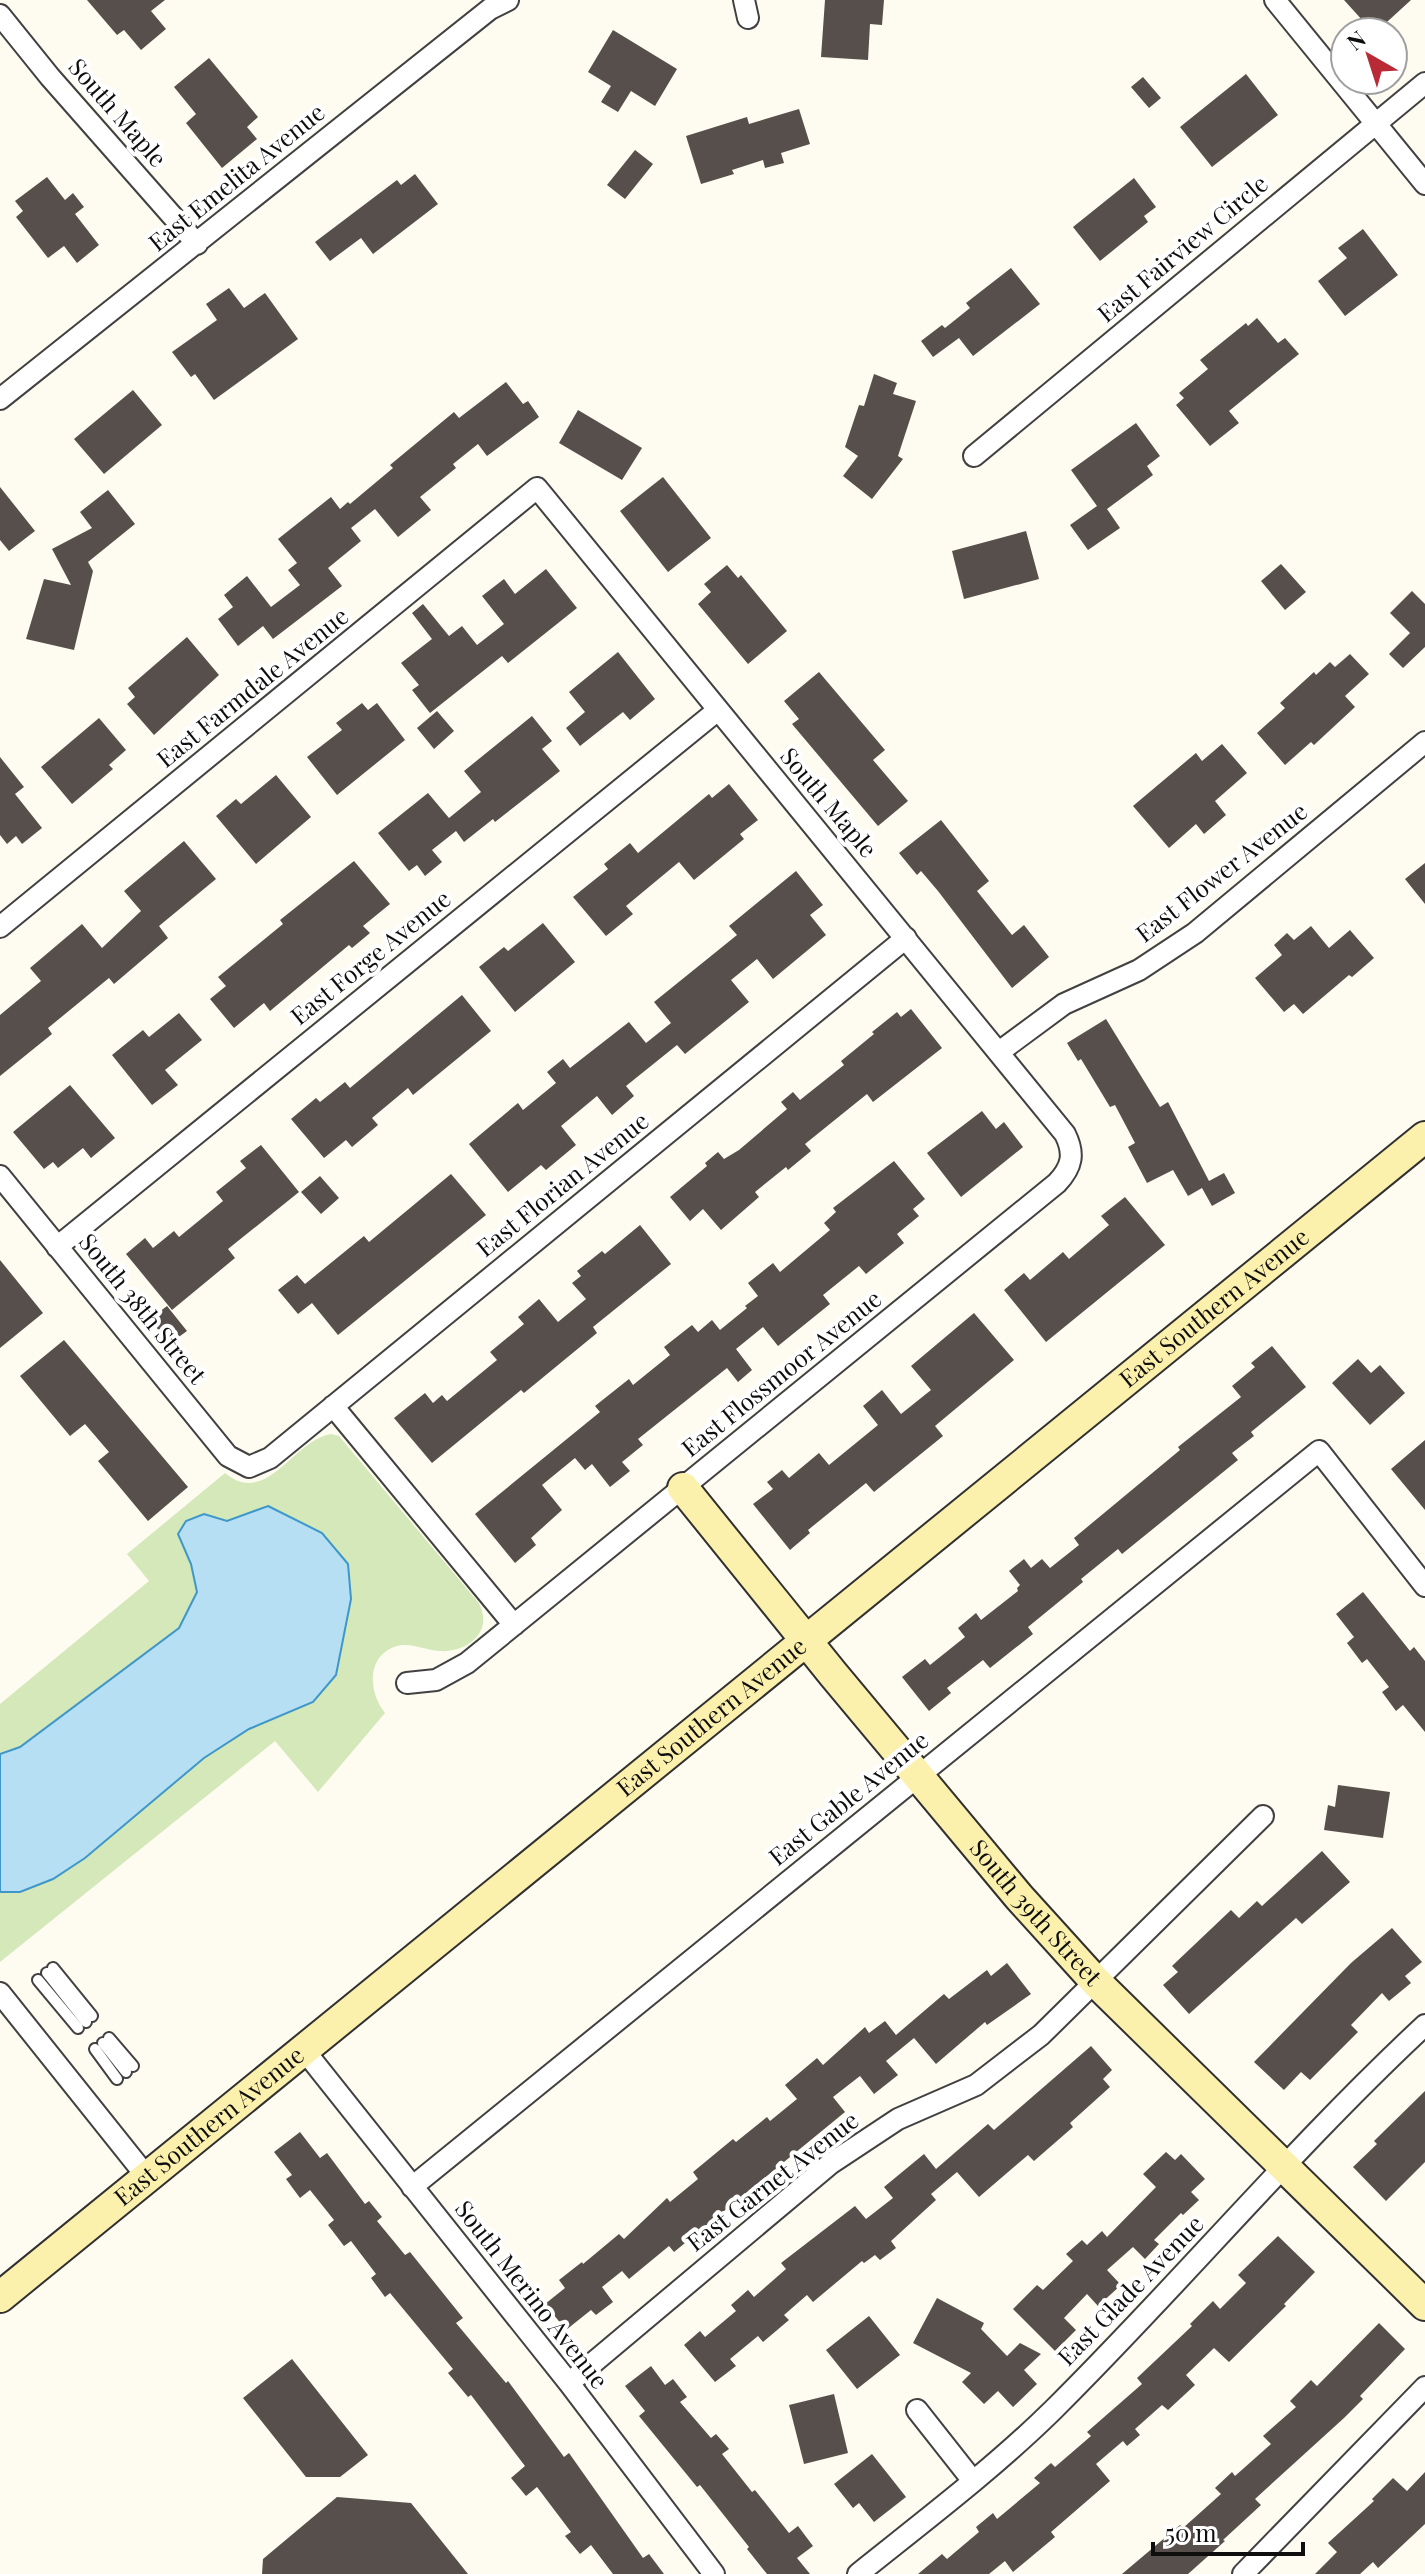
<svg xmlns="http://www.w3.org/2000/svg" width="1425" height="2574" viewBox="0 0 1425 2574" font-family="'Playfair Display',serif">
<rect width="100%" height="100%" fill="#fefbf0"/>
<path fill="#d4e8ba" d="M331,1434L339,1436L478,1602C495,1631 468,1653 439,1651C427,1650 414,1644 402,1645C366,1651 367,1691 385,1713L318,1792L275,1741L0,1962V1704L149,1581L127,1554L225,1473C267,1508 293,1440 331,1434Z"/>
<path fill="#b6dff4" stroke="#3f97c9" stroke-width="2" d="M268,1506L322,1533L348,1564L351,1599L336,1675L313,1702L249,1729L204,1758L85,1858L53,1879L20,1892H0V1754L20,1747L179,1628L197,1592L191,1564L178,1534L186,1521L204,1514L227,1521Z"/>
<path fill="#574f4b" d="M87,0H165L151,11L166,29L141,50L124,30L117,35Z
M825,0H884L882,25L870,24L868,60L821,57Z
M1344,0H1411L1376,32H1373Z
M613,30L677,69L655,106L631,91L618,112L601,102L611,86L588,72Z
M209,58L258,117L247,127L257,139L222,168L186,123L196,114L174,87Z
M1246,74L1278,115L1212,167L1180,127Z
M1143,77L1161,98L1149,108L1131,87Z
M799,109L810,144L781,153L784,163L765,168L763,160L732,170L734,174L701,184L686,136L747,117L749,124Z
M635,150L653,164L625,199L607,185Z
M415,174L438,204L373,254L361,238L330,261L315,242L397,180L401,185Z
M47,177L65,200L73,193L84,207L75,214L99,245L77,263L64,246L48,258L16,217L23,211L15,201Z
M1134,178L1156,207L1144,216L1148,222L1100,261L1073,227Z
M1363,229L1398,275L1345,316L1318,281L1347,258L1338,248Z
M1011,268L1040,304L973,356L959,338L933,357L921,341L942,325L945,328L970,308L966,303Z
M229,288L244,308L265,293L298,339L214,400L195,374L191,377L172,352L217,320L206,304Z
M1257,318L1278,343L1285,338L1299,354L1229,411L1239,423L1210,446L1176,405L1184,398L1179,393L1208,369L1200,360L1246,323L1248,326Z
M874,374L897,383L893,394L916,401L898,456L903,459L872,499L843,476L858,456L845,447L859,405L864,406Z
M506,382L523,404L528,401L539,417L487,456L478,444L453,464L456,468L420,497L431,510L398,537L375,509L351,528L361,541L328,568L342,586L273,639L263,626L238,646L218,619L233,607L224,595L247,576L271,607L300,585L288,570L297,563L278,539L331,497L340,509L348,502L350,504L393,468L390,465L454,412L459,418Z
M133,390L162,425L104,474L74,439Z
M578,410L642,448L622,480L559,443Z
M1136,423L1160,456L1147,466L1153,475L1107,509L1120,528L1088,550L1070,525L1097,506L1071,470Z
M663,477L711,538L668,572L620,511Z
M0,487L35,531L9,551L0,540Z
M108,490L135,524L88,562L93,571L74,650L26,639L44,579L71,585L52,549L92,528L80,512Z
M1026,531L1039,579L964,599L952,551Z
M1281,564L1306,592L1285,610L1261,581Z
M727,565L738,578L741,575L787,631L748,664L698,604L711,592L704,584Z
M546,569L577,608L508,663L502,656L430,713L412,690L419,685L401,663L432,639L412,613L423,604L449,636L462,626L477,645L504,624L482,596L504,579L515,594Z
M1412,591L1425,604V647L1403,668L1389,654L1410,633L1390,613Z
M187,637L219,675L154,735L127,704L135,697L128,688Z
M618,652L655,699L630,720L623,712L580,746L566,728L585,712L569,692Z
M1350,654L1369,674L1345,696L1355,707L1314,745L1311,742L1285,765L1257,733L1285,708L1280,703L1314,672L1316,675L1330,662L1335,667Z
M819,672L885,750L873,760L908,801L878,826L792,724L799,719L784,701Z
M362,703L368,710L377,703L405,740L337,795L307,757L342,730L336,723Z
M437,711L454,731L434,749L417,728Z
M532,716L552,741L542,749L560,771L495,822L493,819L464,842L456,831L432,850L442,862L425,876L417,865L409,871L378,833L428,793L449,818L481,792L464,771Z
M99,718L126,750L109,765L113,769L72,804L41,767Z
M1222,744L1247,773L1215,801L1226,815L1204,834L1196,824L1169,848L1133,806L1196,753L1202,761Z
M0,757L24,787L15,794L42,828L22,844L16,836L7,844L0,835Z
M276,775L311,817L256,864L216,816L236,799L241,804Z
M729,784L758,820L740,834L744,839L694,880L679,862L626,906L633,914L606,936L573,897L608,869L604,864L630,843L638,853L709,794L712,798Z
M941,820L989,881L977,891L1012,935L1024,925L1049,957L1012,988L938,891L921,871L917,875L899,853Z
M184,841L216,879L159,926L168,938L114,984L109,978L48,1028L52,1034L0,1076V1015L41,981L30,968L82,924L102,948L141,911L124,891Z
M354,861L390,904L363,926L370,933L352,948L349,945L270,1011L264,1003L234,1028L210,999L226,986L218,977L283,924L280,920Z
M1425,863V904L1405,879Z
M796,871L823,905L810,915L826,935L773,979L757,959L731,980L749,1002L685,1054L677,1045L626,1086L634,1096L612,1115L597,1096L561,1126L576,1145L546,1170L541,1165L508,1192L469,1144L518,1103L523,1110L556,1083L547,1072L563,1059L570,1068L629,1022L646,1043L671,1023L654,1002L737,935L729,926Z
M543,923L575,962L515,1012L479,967L504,947L508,951Z
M1311,926L1329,948L1350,930L1374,958L1352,977L1349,975L1303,1014L1294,1004L1284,1012L1255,978L1282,955L1274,945L1287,933L1294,940Z
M462,995L491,1031L413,1095L408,1088L372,1118L378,1125L352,1147L346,1140L324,1158L291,1119L316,1098L320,1102L345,1082L350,1088Z
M911,1009L942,1048L873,1102L867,1094L805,1144L811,1151L788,1170L786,1167L755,1192L759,1197L721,1230L703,1209L690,1221L670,1197L707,1166L705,1163L718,1152L724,1159L739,1150L787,1109L781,1102L793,1092L800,1100L844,1065L841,1061L874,1034L872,1032L897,1012L901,1017Z
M179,1013L202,1040L165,1070L178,1085L152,1105L112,1055L143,1030L149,1037Z
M1106,1019L1160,1107L1168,1102L1209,1181L1224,1173L1235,1193L1212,1206L1202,1188L1188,1196L1173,1170L1147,1183L1128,1147L1135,1143L1115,1105L1110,1107L1081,1059L1078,1061L1067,1043Z
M70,1085L115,1138L91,1158L83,1148L58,1168L53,1162L44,1169L13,1132Z
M982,1111L996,1129L1004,1122L1023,1147L961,1197L927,1153Z
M261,1145L299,1192L228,1249L235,1258L172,1310L126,1254L145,1238L153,1248L174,1231L179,1237L223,1201L216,1192L246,1168L240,1161Z
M894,1161L925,1199L913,1209L919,1216L897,1234L904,1243L866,1274L859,1266L823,1295L830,1304L778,1346L763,1327L736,1349L752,1370L738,1382L727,1368L638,1439L643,1445L622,1462L630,1471L610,1487L592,1464L585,1470L575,1458L542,1485L562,1510L531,1538L536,1545L515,1563L475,1514L600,1412L595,1406L629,1379L633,1385L670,1355L664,1347L692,1325L698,1332L712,1320L720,1330L747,1308L745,1306L758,1296L748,1283L773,1263L780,1272L830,1230L824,1223L836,1212L833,1208Z
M451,1174L486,1215L338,1335L312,1303L298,1314L278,1290L297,1275L305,1284L364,1236L369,1242Z
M320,1176L339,1198L321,1214L301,1192Z
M1125,1197L1165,1245L1046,1342L1004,1290L1024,1273L1030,1280L1063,1252L1069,1259L1109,1225L1101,1216Z
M640,1225L671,1264L593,1327L597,1333L524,1393L521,1390L432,1463L394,1418L425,1393L433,1403L442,1395L447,1401L497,1360L490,1352L524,1324L518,1317L539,1299L558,1322L586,1299L572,1283L581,1276L577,1271L602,1251L605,1254Z
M0,1260L43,1313L0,1348Z
M167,1306L187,1331L169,1344L150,1319Z
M974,1313L1014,1360L935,1426L943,1436L874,1492L866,1483L808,1530L810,1533L790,1550L753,1504L773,1489L767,1482L782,1470L789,1478L819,1453L829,1465L878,1425L863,1406L882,1390L901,1414L931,1390L911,1366Z
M64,1340L188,1487L148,1521L98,1461L109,1452L85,1424L70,1436L20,1376Z
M1272,1346L1306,1387L1251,1432L1254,1436L1232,1453L1238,1460L1122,1554L1118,1549L1081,1579L1083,1582L1028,1627L1033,1634L990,1668L983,1660L947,1688L951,1693L929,1711L902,1677L925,1659L930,1665L965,1637L958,1628L976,1613L981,1620L1018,1591L1017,1588L1020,1585L1009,1571L1024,1559L1031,1568L1042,1559L1050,1568L1079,1545L1074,1538L1180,1450L1178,1447L1241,1397L1232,1386L1255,1367L1251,1363Z
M1358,1359L1371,1373L1380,1365L1405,1393L1370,1425L1332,1383Z
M1425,1440V1510L1391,1469Z
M1363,1592L1410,1651L1414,1647L1425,1661V1732L1403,1705L1396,1711L1382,1692L1389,1687L1367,1659L1362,1663L1347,1643L1354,1637L1336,1614Z
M1338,1785L1390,1792L1383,1838L1324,1830L1328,1805L1335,1807Z
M1322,1851L1350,1882L1302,1924L1296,1918L1189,2014L1163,1985L1178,1972L1172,1966L1231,1910L1239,1918L1257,1901L1262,1906Z
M1392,1928L1422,1962L1405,1976L1411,1983L1389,2001L1382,1993L1351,2025L1358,2032L1310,2080L1301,2072L1284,2090L1254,2062L1351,1963Z
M1007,1963L1031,1994L987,2025L985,2022L936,2064L914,2038L886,2061L898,2075L874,2094L860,2076L833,2097L845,2112L674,2252L669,2246L629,2279L622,2271L602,2287L613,2302L596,2315L591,2310L566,2330L545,2304L565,2288L559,2280L582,2262L583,2264L619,2234L624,2239L667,2198L670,2202L698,2179L693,2172L733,2139L736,2142L767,2117L770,2121L797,2099L785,2085L817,2058L823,2065L865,2027L869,2033L885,2021L896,2035L944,1994L949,1999L987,1970L991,1976Z
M1091,2046L1112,2070L1103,2079L1110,2087L1070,2123L1073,2127L1034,2161L1028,2155L979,2197L957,2172L931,2194L936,2200L891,2241L896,2248L880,2260L875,2255L864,2263L862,2261L813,2302L807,2295L784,2315L789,2320L763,2342L758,2336L730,2359L736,2366L715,2382L684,2345L700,2331L705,2337L736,2311L731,2305L748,2290L754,2297L786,2269L781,2263L855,2206L866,2219L893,2198L884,2187L924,2154L936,2169L988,2124L994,2130Z
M1425,2091V2162L1386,2201L1353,2167L1377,2144L1374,2141Z
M300,2132L320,2158L327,2153L365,2204L369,2201L382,2217L377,2221L405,2255L410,2252L463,2318L456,2323L506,2383L508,2381L564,2457L569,2453L643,2558L649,2554L664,2574H613L591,2545L580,2554L565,2536L571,2532L537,2487L526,2496L511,2478L525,2466L471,2395L468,2397L448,2373L453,2369L390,2293L385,2297L371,2278L376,2274L351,2241L344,2246L328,2225L334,2220L310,2190L300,2198L286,2179L292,2175L274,2152Z
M1166,2152L1175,2160L1181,2154L1205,2179L1191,2192L1199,2200L1183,2215L1181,2213L1154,2240L1159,2244L1145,2259L1133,2247L1107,2270L1121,2285L1098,2306L1087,2294L1064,2318L1076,2330L1055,2351L1013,2309L1037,2285L1043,2290L1073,2261L1066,2254L1082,2240L1087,2245L1102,2231L1107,2237L1156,2187L1143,2174Z
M1278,2236L1315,2272L1284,2304L1286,2306L1229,2362L1214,2348L1186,2375L1195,2385L1168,2410L1162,2405L1135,2429L1140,2435L1127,2446L1123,2441L1096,2464L1110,2481L1051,2532L1055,2537L1013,2572L1005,2561L989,2574H918L942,2554L947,2559L979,2532L976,2527L993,2513L997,2519L1040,2483L1034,2478L1051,2463L1055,2467L1091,2436L1087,2432L1142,2384L1137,2378L1192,2326L1190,2324L1213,2301L1220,2309L1246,2283L1238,2275Z
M937,2298L984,2323L981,2329L1007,2356L1020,2343L1041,2354L1024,2370L1037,2384L1013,2407L998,2391L984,2404L962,2382L971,2373L913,2343Z
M869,2316L900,2355L857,2389L826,2350Z
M1379,2323L1405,2349L1360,2396L1363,2399L1344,2418L1255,2499L1261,2505L1223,2540L1225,2541L1188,2574H1122L1180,2525L1183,2528L1221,2494L1215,2488L1232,2472L1235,2476L1271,2444L1263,2436L1296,2407L1290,2401L1311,2380L1317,2386Z
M292,2359L368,2455L340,2477H306L243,2398Z
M651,2366L665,2385L673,2379L687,2397L680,2402L711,2438L716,2434L729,2449L722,2454L752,2492L755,2490L789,2533L798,2526L813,2546L797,2558L810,2574H767L747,2549L749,2547L700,2485L697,2487L639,2416L645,2411L625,2386Z
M834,2394L848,2453L804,2464L789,2405Z
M872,2454L906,2497L874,2522L859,2503L853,2508L834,2484Z
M1425,2472V2524L1378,2568L1373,2562L1360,2574H1315L1337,2552L1328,2543L1374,2501L1372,2499L1393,2478L1407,2491Z
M337,2497L411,2503L468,2574H262L263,2559Z"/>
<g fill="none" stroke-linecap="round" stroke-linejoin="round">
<g stroke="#414141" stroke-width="14">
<path id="lane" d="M53,1968L92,2016
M47,1973L86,2022
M38,1980L78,2028
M109,2038L133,2066
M103,2043L126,2072
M95,2049L117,2079"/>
</g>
<g stroke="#414141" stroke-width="24">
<path id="street" d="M744,0L748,18
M1275,0L1425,184
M0,15L50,77L197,244
M0,399L490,9L508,0
M974,456L1425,83
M0,927L537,488L1065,1134C1075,1154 1072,1167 1057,1183L467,1663L436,1680L407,1683
M999,1052L1064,1004L1139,970L1195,933L1425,742
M0,1176L228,1456L249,1467L270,1458L906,938
M57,1247L718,710
M333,1406L514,1625
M0,1993L147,2177
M304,2050L569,2383L714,2574
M412,2187L1319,1451L1425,1586
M569,2383L830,2164L898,2119L976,2085L1041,2035L1263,1816
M917,2410L973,2481
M858,2574C924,2521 993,2469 1053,2410C1180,2284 1294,2147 1425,2025
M1243,2574L1425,2387"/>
</g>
<g stroke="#303030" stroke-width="34">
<g id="secondary">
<path id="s1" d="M683,1488L833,1674L1019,1897L1096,1982L1425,2305"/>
<path id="s2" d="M0,2297L1425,1137"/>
</g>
</g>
<use href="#lane" stroke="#fff" stroke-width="10"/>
<use href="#street" stroke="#fff" stroke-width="20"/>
<use href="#secondary" stroke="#fcf0ad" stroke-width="30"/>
</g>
<g text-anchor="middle" stroke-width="8" stroke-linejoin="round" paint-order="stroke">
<g font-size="24" fill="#0e0e0e" stroke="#fff">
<text transform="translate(117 113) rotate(49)" y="8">South Maple</text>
<text transform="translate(237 178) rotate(-39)" y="8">East Emelita Avenue</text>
<text transform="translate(1183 249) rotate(-40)" y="8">East Fairview Circle</text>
<text transform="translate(253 688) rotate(-39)" y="8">East Farmdale Avenue</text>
<text transform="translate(828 803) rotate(50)" y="8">South Maple</text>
<text transform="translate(1222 873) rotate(-38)" y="8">East Flower Avenue</text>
<text transform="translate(371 958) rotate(-39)" y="8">East Forge Avenue</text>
<text transform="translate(563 1185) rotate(-39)" y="8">East Florian Avenue</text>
<text dy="8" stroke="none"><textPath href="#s2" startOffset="1566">East Southern Avenue</textPath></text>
<text transform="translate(142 1309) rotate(51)" y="8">South 38th Street</text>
<text transform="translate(782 1374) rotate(-39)" y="8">East Flossmoor Avenue</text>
<text dy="8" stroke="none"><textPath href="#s2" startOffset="918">East Southern Avenue</textPath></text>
<text transform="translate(849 1799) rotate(-39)" y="8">East Gable Avenue</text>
<text dy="8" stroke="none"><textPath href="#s1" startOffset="552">South 39th Street</textPath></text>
<text dy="8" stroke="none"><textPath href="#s2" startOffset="270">East Southern Avenue</textPath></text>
<text transform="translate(773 2182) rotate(-38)" y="8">East Garnet Avenue</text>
<text transform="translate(1131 2291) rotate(-46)" y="8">East Glade Avenue</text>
<text transform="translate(531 2295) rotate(52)" y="8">South Merino Avenue</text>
</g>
</g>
<g transform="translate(1369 56) rotate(321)"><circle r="38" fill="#ffffff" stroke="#9f9f9f" stroke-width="2"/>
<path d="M0-6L14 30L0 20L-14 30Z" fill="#ba2a36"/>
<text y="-12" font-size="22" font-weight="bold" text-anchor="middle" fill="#0e0e0e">N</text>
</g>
<path d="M1153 2542v12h150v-12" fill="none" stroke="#0e0e0e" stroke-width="4"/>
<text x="1165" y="2542" font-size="24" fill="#0e0e0e" stroke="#ffffff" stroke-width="6" paint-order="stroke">50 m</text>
</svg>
